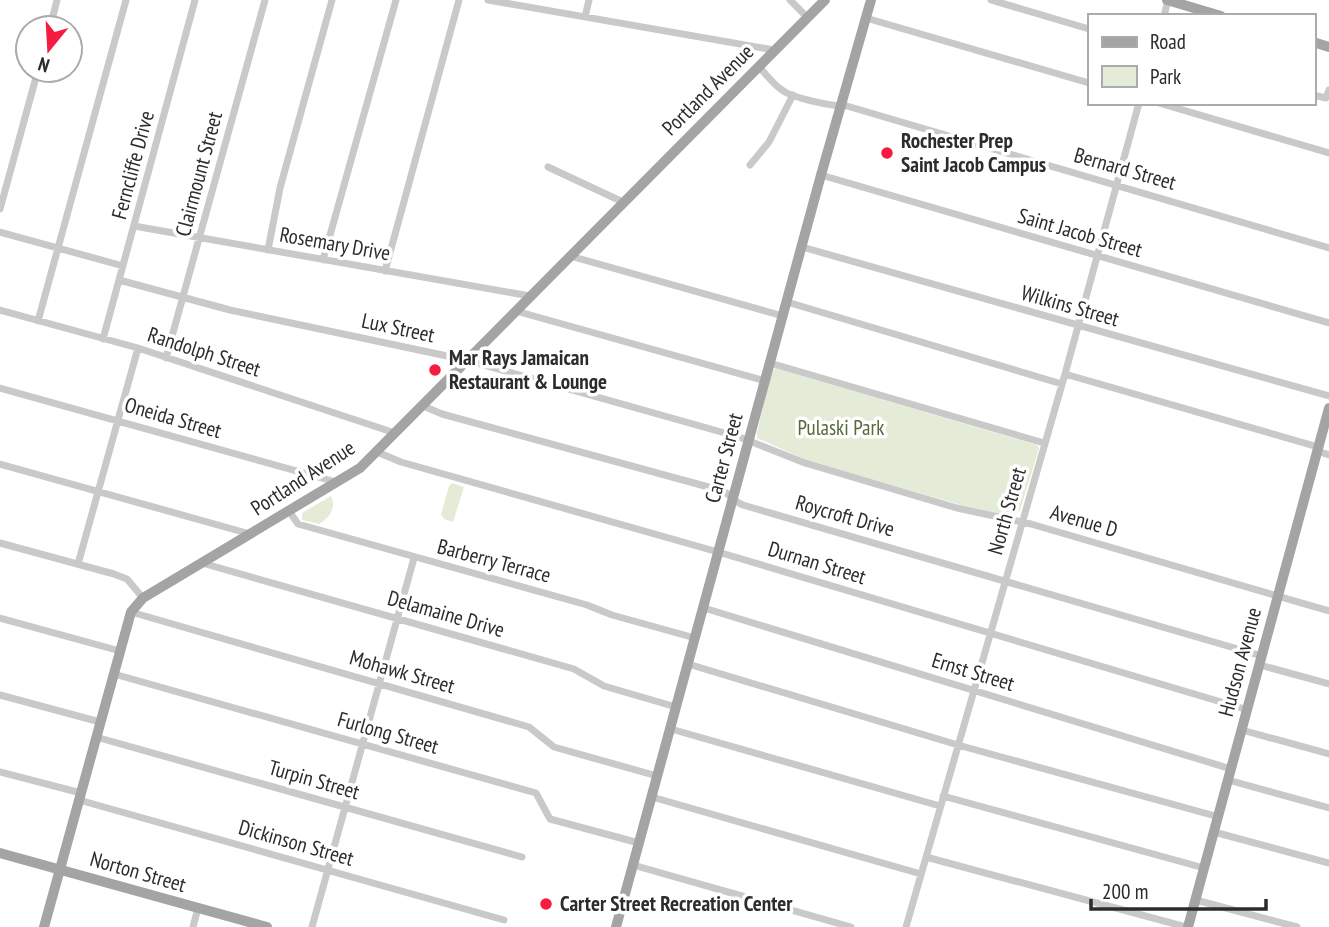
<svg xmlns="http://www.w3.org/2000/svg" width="1329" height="927" viewBox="0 0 1329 927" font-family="'PT Sans Narrow',sans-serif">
<rect width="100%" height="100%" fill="#fff"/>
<path fill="#e4ebd7" d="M775,368L1037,445L1039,448L1038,452L1020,510L1015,515L1007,516L958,504L811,462L757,438V433L771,374Z
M452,483L464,487L453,522L444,519L441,514L449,486Z
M331,496C337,508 329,518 319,524L302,520V513Z"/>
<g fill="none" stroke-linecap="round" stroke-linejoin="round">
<path stroke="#c9c9c9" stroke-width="7" d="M488,0L774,50
M790,0L807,17
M991,0L1089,29
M1164,16L1168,0
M585,17L589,0
M866,18L1089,83
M50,28L57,0
M758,66C766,74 773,84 782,90C792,98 834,107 847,106L1329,248
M1313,95L1326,98L1329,90
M1159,103L1329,153
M750,165L769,142L793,95
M548,167L623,202
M821,175L1329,323
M0,209L38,70
M134,226L530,296
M0,232L123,266
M802,247L1329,396
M268,250L280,188L332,0
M570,256L783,316
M323,260L396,0
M385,271L459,0
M119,280L230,310L466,360L739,437L805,463L957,508L1031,524L1329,611
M787,302L1062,384
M0,310L138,348L395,433
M516,311L765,381
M38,321L126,0
M103,339L195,0
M166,358L265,0
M770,363L1044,443
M1065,374L1318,447
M0,388L336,482
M421,405L442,414L723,491C731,495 735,502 743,505L1262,656
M1317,451L1329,455
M377,452L401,462L718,552L1248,710
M0,464L250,534
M289,511L298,524L587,605L612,615L695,638
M0,543L114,574L127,579L143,598
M202,563L574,669L604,686L676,707
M78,564L138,348
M704,608L1231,769
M131,612L529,727L554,747L657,776
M0,618L120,651
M688,664L958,745L1219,817
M1260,665L1329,684
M114,674L536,793L550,819L639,843
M0,695L100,722
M671,729L940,806
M1242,730L1329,754
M96,737L522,857
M0,772L81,793
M1228,780L1329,808
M943,796L1204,868
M652,797L921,874
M79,800L504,920
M1214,832L1329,863
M926,857L1186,927
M633,865L851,927
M1196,900L1297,927
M193,927L198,908
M312,927L414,558
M906,927L1065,374L1139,103"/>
<path stroke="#a4a4a4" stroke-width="10" d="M1167,0L1221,16
M1313,42L1329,47
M0,853L267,927
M44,927L131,612L143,598L360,468L825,0
M616,927L821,175L871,0
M1188,927L1329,408"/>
</g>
<g fill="#f51c3f" stroke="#fff" stroke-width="2.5">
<circle cx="887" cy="153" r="7"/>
<circle cx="435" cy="370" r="7"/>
<circle cx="546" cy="904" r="7"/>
</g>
<g text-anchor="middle" stroke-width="7" stroke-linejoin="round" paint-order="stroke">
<g font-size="21" fill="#2c2c2c" stroke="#fff">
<text transform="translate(708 90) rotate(-45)" y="7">Portland Avenue</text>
<text transform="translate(133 165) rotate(-75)" y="7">Ferncliffe Drive</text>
<text transform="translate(1125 169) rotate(16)" y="7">Bernard Street</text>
<text transform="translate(199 174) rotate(-75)" y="7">Clairmount Street</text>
<text transform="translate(1080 233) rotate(16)" y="7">Saint Jacob Street</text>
<text transform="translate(335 244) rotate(10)" y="7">Rosemary Drive</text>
<text transform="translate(1070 306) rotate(16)" y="7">Wilkins Street</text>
<text transform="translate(398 328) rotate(12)" y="7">Lux Street</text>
<text transform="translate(204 352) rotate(18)" y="7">Randolph Street</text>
<text transform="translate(173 418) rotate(16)" y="7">Oneida Street</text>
<text transform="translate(724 458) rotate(-75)" y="7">Carter Street</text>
<text transform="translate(303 478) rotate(-33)" y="7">Portland Avenue</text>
<text transform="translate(1007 511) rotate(-74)" y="7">North Street</text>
<text transform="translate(845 516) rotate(16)" y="7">Roycroft Drive</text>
<text transform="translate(1084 521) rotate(16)" y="7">Avenue D</text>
<text transform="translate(494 561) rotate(15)" y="7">Barberry Terrace</text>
<text transform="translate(817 563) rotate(17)" y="7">Durnan Street</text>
<text transform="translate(446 614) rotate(16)" y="7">Delamaine Drive</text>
<text transform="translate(1240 662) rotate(-75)" y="7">Hudson Avenue</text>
<text transform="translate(402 672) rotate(16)" y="7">Mohawk Street</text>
<text transform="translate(973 672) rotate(17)" y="7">Ernst Street</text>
<text transform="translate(388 733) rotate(16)" y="7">Furlong Street</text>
<text transform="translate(314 780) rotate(16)" y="7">Turpin Street</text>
<text transform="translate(296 843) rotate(16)" y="7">Dickinson Street</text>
<text transform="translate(138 872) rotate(16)" y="7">Norton Street</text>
</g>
<g font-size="21" font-weight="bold" fill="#2c2c2c" stroke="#fff" text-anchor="start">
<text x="901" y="148">Rochester Prep<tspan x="901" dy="24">Saint Jacob Campus</tspan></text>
<text x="449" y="365">Mar Rays Jamaican<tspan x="449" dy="24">Restaurant &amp; Lounge</tspan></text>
<text x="560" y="911">Carter Street Recreation Center</text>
</g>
<g font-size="21" fill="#536b36" stroke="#fff">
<text x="841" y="435">Pulaski Park</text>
</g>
</g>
<rect x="1088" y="14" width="228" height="91" fill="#ffffff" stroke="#ababab" stroke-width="2"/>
<rect x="1102" y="37" width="35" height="10" fill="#a4a4a4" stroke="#ababab" stroke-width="2"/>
<text x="1150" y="49" font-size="21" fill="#2c2c2c">Road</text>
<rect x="1102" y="66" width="35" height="21" fill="#e4ebd7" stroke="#ababab" stroke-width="2"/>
<text x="1150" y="84" font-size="21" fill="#2c2c2c">Park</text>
<g transform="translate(49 49) rotate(198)"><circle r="33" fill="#ffffff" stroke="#ababab" stroke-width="2"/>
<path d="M0-5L12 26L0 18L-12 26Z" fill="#f51c3f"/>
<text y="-10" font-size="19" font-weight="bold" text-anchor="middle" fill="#2c2c2c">N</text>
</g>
<path d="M1091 899v10h175v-10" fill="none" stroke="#2c2c2c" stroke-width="3.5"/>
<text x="1102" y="899" font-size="21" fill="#2c2c2c" stroke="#ffffff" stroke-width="5" paint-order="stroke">200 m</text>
</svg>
